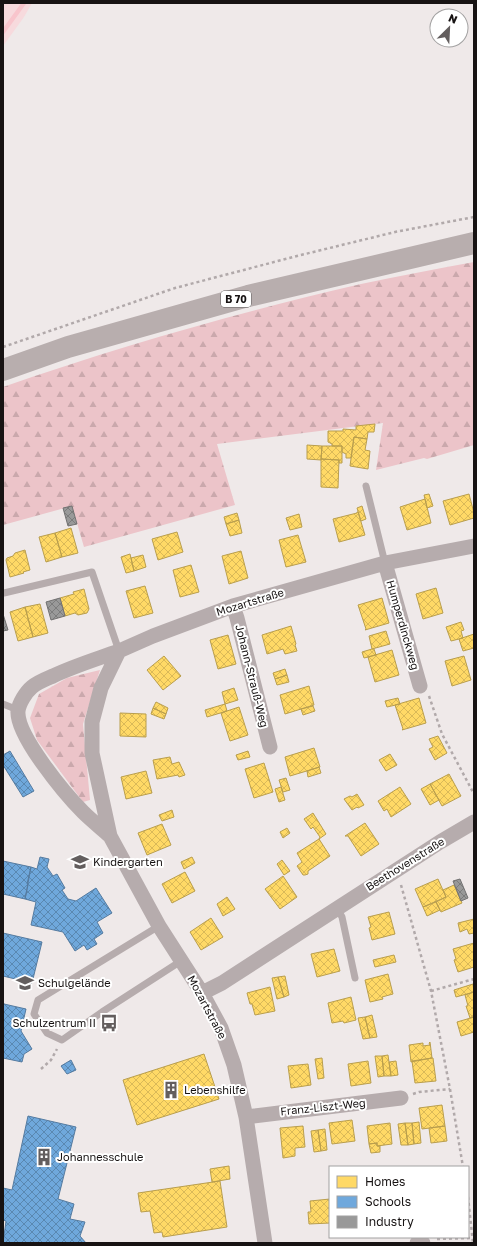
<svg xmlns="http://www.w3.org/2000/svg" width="477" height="1246" viewBox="0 0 477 1246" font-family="'Golos Text',sans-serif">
<defs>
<pattern id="forest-firs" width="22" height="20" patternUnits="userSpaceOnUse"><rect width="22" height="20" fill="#ecc4c9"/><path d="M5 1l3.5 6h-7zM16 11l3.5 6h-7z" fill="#caa8ac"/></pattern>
<pattern id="homes-cross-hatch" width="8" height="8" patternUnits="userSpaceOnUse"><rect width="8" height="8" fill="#ffd966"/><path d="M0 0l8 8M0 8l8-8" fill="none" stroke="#dab958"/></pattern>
<pattern id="schools-cross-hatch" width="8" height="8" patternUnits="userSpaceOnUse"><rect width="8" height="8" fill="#6fa8dc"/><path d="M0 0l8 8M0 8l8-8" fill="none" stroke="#5a88b1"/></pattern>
<pattern id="industry-cross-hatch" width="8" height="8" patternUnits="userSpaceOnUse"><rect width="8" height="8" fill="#999"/><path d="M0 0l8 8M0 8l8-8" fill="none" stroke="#7c7c7c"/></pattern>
</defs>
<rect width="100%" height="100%" fill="#efe9e9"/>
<path fill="#f7dadd" d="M3,3H32L24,17L3,46Z"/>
<path fill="url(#forest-firs)" d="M474,262V445L427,459L424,458L376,470L383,423L217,444L235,505L84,547L72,506L3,525V387C120,346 240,312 361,284C398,276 436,269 474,262Z
M100,670L83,724L90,800L83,802L37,740L30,718L39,694L67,678Z"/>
<path fill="url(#homes-cross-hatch)" stroke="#b99e4d" d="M375,424L374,432H368L367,439L354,437L351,458H346V454L342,452V446H332V444L328,442V431H343V429L356,430V426Z
M354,437L367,439L365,450L370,451L368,469L350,466Z
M307,445L322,446L321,460L307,459Z
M322,446H342V463H339V460L321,459Z
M321,459L339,460L338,488L321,487Z
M429,494L433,506L427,508L424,495Z
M469,494L474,513V518L450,525L443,501Z
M425,499L431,523L407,530L400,507Z
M362,506L366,519L361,521L357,508Z
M357,512H358L365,535L339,542L333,519L357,513Z
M237,513L239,520L226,524L224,517Z
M299,514L302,527L290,530L286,518Z
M239,520L242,533L230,536L226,524Z
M71,528L78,553L62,557L55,533Z
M177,532L183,552L158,560L152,539Z
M55,533L62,557L46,562L39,537Z
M298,535L306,562L286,567L279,540Z
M25,550L30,570L23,572L24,573L10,577L6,560L7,558L13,556L15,553Z
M241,551L248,578L229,584L222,556Z
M130,554L134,571L126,573L121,557Z
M143,555L146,567L134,571L131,558Z
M191,565L199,592L180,597L173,570Z
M145,586L153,613L134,618L126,591Z
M436,588L443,613L423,619L416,594Z
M84,589L89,609L87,613L78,615L75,613L65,616L60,598L74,594L73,592Z
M382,598L389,623L365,630L366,629L358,605Z
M40,604L48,633L33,637L25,607Z
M25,607L33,637L18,641L10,612Z
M461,622L464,630L461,631L463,638L451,641L446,627Z
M291,626L296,644L295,645L297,651L285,654L283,649L267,654L262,635Z
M386,631L390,644L372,649L369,636Z
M474,634V648L463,651L459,639Z
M228,635L236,664L218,669L210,640Z
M372,649H374L376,655L364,658L362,652Z
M392,650L399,675L375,682L368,657Z
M164,656L181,676L163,690L147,670Z
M464,656L471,680L452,686L445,661Z
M285,669L287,675L275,679L273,673Z
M287,675L289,682L277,685L275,679Z
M309,686L314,705L285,714L280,695Z
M234,688L238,700L225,704L222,692Z
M398,698L400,704L387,707L385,701Z
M419,698L426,723L402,730L403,729L395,705Z
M156,702L168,708L166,714L153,708Z
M225,704L227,711L207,717L205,710Z
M313,706L315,711L303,715L301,709Z
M239,707L248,735L230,741L221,713Z
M153,708L166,714L164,719L151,714Z
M120,713L146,714V737L120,736Z
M438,736L447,753L435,760L429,749L433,747L429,739Z
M314,748L320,767L290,776L285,757Z
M248,751L250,757L238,760L236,755Z
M390,754L397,765L386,771L379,760Z
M170,757L172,764L179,762L185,775L179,777L178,775L157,779L153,760Z
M264,763L273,792L254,798L245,769Z
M319,767L321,773L308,777L307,771Z
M146,771L152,793L126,799L121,777Z
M449,774L461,796L442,806L430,784Z
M286,778L290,790L283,792L279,780Z
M430,784L439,800L430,805L421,789Z
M281,787L285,800L279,802L275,789Z
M400,787L411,804L391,817L387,809L384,811L378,801Z
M357,794L364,805L358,808L357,807L352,810L344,799L350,796L352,797Z
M172,810L174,817L162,821L159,815Z
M313,813L326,834L319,839L320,837L313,827L311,829L304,819Z
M365,823L379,844L361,856L348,836H345Z
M162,824L171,845L147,855L138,833Z
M287,828L290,833L283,838L280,832Z
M319,839L330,856L308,871V874L305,875H303L297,866L302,862L297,853Z
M192,857L195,863L184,869L181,862Z
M282,860L290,871L284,875L277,864Z
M185,872L195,891L172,903L162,884Z
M283,876L297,897L280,909L265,889Z
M438,879L446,897L423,907L415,889Z
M454,885L462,903L441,912L436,902L446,897L443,890Z
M227,897L235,909L223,916L217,904Z
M436,902L440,910L427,916L423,907Z
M389,912L395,934L372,940L369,928L371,927L368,917Z
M211,918L223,937L201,950L190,932Z
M474,919V933L469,934L467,929L460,932L458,923Z
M474,943V967L458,972L454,960L456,959L453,949Z
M334,949L340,971L317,977L311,954Z
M394,955L396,962L375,967L373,960Z
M388,974L393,994L382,997L383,999L370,1002L365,980Z
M285,976L289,995L284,997L278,977Z
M278,977L284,997L277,999L272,978Z
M473,984L474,992L456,997L454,990Z
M270,987L275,1011L255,1015L252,1004H250L247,993Z
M474,992V1017L470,1018L466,1006H468L465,995Z
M351,997L356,1020L344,1023L343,1021L332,1023L328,1003Z
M372,1015L377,1037L370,1038L365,1017Z
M365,1017L370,1038L363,1039L358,1018Z
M474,1017V1032L461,1036L457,1022Z
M430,1042L432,1058L411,1062L409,1045L423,1043V1046L430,1045L429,1043Z
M204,1054L219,1099L137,1125L123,1080Z
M388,1055L391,1076H384L382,1056Z
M375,1056H382L384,1076L378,1077Z
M322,1058L324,1078L318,1079L315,1059Z
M432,1058H433L436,1081L415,1083L412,1061Z
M368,1061L371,1083L351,1086L348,1064Z
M396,1061L398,1075L391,1076L389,1062Z
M308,1064L311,1085L291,1088L288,1066Z
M442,1105L445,1126L422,1129L419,1108Z
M352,1120L355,1141L332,1144L329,1123Z
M419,1122L421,1143L414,1144L412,1123Z
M390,1123L392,1144L377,1146V1143L369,1144L367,1126Z
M405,1123H412L414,1144L408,1145Z
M405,1123L408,1145H401L398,1124Z
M303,1126L305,1147L295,1148V1156L283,1158L280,1128Z
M445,1126L447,1141L431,1143L429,1128Z
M325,1129L327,1150L321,1151L318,1130Z
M318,1130L321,1151L314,1152L311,1131Z
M377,1143V1146H380V1152L371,1153L369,1144Z
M229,1166L230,1179L212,1182L210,1169Z
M220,1181L227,1227L163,1237L162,1232L154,1233L150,1211L141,1212L138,1193Z
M330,1199V1223L309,1224L308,1212H311L310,1201Z"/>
<path fill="url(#schools-cross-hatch)" stroke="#557ba0" d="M10,751L34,791L23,797L3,765V755Z
M40,857L49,859L47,867L53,876L57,874L65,888L62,890L68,899L76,901L96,888L112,913L97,922L103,933L94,939L97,944L87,950L84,945L75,951L63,932L31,925L36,902L25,899L28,885L27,884L31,867L37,869Z
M3,861L31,867L25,899L3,894Z
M3,933L42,942L32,983L3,976Z
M3,1002L4,1004L26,1009L21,1031L32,1049L24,1054L22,1062L3,1058Z
M71,1060L76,1070L67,1074L61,1066Z
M28,1116L76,1127L58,1199L74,1204L70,1219L85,1222L80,1236L86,1243H3L6,1221L3,1220V1188L12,1190Z"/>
<path fill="url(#industry-cross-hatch)" stroke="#727171" d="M72,506L77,524L68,526L63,508Z
M60,598L65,616L51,620L46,602Z
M3,614L8,630L3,631Z
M460,879L468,898L461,901L453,881Z"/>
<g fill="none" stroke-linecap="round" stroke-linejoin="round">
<path stroke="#f8c5cc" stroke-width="4.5" d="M3,32L24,3"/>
<path stroke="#b1a9aa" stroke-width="2.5" stroke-dasharray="3 3" stroke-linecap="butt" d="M3,347L175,288L297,256L395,232L474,217
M429,696L442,734L474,794
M401,885L431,991L450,1089L463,1167
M431,991L474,979
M41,1069L51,1060L57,1049
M413,1094L419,1092L450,1089
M468,1197L473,1243
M437,1239L472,1238"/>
<path stroke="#b6acad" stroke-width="7" d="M366,486L385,563
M4,593L92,572L119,651
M3,704L18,710
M337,908L342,917L355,978
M159,926L38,1000L34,1014L47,1033L62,1040L102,1012L181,961"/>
<path stroke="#b6acad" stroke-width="15" d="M385,563L420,686
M233,606L237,618L270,747
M110,836C101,828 91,820 83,812C65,794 16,735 18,711C19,703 26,692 32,687C38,682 46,679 53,676C74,666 97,659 119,651
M202,993L222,983L440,842L474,822
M246,1117L401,1098
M265,1243L246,1117L234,1065L221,1028L202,993L159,926L110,836L92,753V722L101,688L119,651L153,636L233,606L385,563L474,546
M417,1243H423"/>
<path stroke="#b8aeae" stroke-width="22" d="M3,370L68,347L248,296L474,243"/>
</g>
<defs>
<g id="school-bare" transform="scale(1.38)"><path d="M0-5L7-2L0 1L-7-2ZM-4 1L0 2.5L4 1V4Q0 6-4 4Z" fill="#635e5e" stroke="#fff" stroke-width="2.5" paint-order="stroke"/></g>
<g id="bus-bare" transform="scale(1.38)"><path d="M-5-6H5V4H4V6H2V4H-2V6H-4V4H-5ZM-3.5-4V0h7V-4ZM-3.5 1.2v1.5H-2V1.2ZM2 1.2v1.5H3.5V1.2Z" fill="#635e5e" stroke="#fff" stroke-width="2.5" paint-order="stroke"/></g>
<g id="building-bare" transform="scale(1.38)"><path d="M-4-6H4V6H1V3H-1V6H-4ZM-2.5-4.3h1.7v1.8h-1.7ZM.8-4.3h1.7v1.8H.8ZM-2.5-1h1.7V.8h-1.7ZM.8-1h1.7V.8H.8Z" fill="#635e5e" stroke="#fff" stroke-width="2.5" paint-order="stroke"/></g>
</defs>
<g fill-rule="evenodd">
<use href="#school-bare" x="80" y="862"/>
<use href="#school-bare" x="25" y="983"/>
<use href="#bus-bare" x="109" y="1023"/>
<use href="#building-bare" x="171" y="1090"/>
<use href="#building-bare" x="44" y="1157"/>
</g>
<g text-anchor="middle" stroke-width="4" stroke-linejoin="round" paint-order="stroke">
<rect fill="#fff" stroke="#5d5a5a" stroke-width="1" x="221" y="291" width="30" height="16" rx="3"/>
<g font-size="10" font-weight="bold" fill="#171313">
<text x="236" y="303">B 70</text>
</g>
<g font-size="11" fill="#171313" stroke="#fff">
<text transform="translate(250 602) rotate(-17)" y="4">Mozartstraße</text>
<text transform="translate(403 625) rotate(74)" y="4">Humperdinckweg</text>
<text transform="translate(252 676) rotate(76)" y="4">Johann-Strauß-Weg</text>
<text transform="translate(405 864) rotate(-32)" y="4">Beethovenstraße</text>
<text transform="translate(207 1007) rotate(62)" y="4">Mozartstraße</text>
<text transform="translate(323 1107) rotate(-6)" y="4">Franz-Liszt-Weg</text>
</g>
<g font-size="11" fill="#171313" stroke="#fff" text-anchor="start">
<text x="93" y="866">Kindergarten</text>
<text x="38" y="987">Schulgelände</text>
<text x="96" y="1027" text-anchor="end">Schulzentrum II</text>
<text x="184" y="1094">Lebenshilfe</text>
<text x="57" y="1161">Johannesschule</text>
</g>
</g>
<rect width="477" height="1246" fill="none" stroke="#171313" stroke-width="8"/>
<rect x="329" y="1166" width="140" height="72" fill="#ffffff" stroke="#a2a1a1"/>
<rect x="337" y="1176" width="20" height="12" fill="#ffd966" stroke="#a2a1a1"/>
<text x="365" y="1186" font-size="12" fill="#171313">Homes</text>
<rect x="337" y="1196" width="20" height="12" fill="#6fa8dc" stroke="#a2a1a1"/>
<text x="365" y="1206" font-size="12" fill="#171313">Schools</text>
<rect x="337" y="1216" width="20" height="12" fill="#999999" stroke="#a2a1a1"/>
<text x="365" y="1226" font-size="12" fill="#171313">Industry</text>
<g transform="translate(449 28) rotate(24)"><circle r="19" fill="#ffffff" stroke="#a2a1a1"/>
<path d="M0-3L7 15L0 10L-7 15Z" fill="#635e5e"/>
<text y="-6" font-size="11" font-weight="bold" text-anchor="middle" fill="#171313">N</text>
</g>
</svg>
